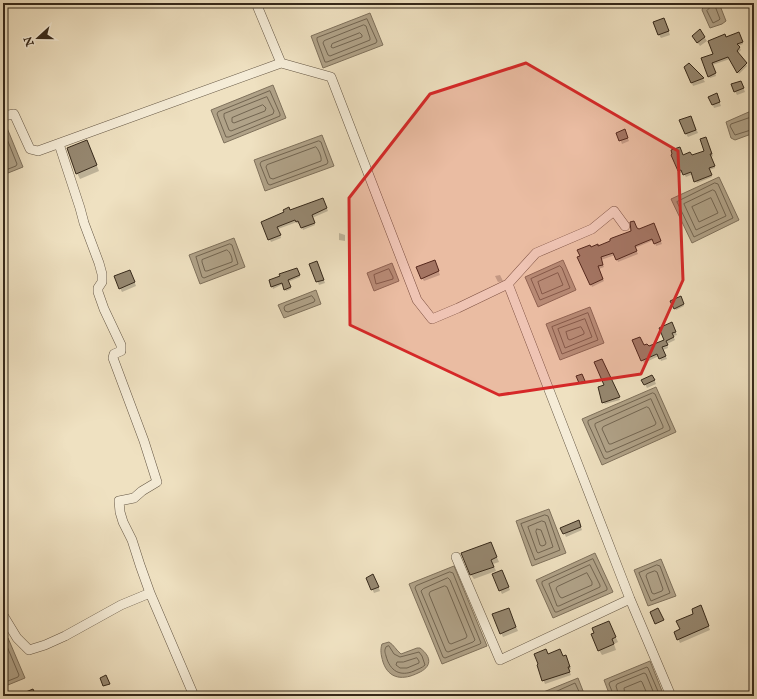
<svg xmlns="http://www.w3.org/2000/svg" width="757" height="699" viewBox="0 0 757 699" font-family="'IM FELL English',serif">
<rect width="100%" height="100%" fill="#efe1c1"/>
<filter id="stains"><feTurbulence type="fractalNoise" baseFrequency=".005" numOctaves="4"/><feColorMatrix values="0 0 0 0 .2 0 0 0 0 .09 0 0 0 0 .02 0 0 0 .5 -.17"/></filter>
<radialGradient id="worn" r=".72"><stop offset=".6" stop-color="#630" stop-opacity="0"/><stop offset="1" stop-color="#630" stop-opacity=".3"/></radialGradient>
<path fill="#b0a288" stroke="#7f715c" d="M712,3H719L726,21L722,24L710,28L702,10L703,7Z
M370,13L383,45L323,68L311,36Z
M273,85L286,118L224,143L211,110Z
M751,111L754,114V133L735,140L731,138L726,122Z
M5,123L23,167L3,175V124Z
M322,135L334,166L265,191L254,160Z
M719,177L739,220L692,243L671,199Z
M234,238L245,267L200,284L189,255Z
M563,260L576,290L538,307L525,277Z
M392,263L399,281L374,291L367,273Z
M316,290L321,304L284,318L278,305Z
M590,307L604,343L560,360L546,324Z
M656,387L676,432L602,465L582,419Z
M549,509L566,553L532,566L516,521Z
M595,553L613,592L553,618L536,580Z
M661,559L676,596L648,606L634,570Z
M454,566L487,646L442,664L409,584Z
M8,638L25,678L3,687V640Z
M389,642C394,645 396,650 401,654L417,648H420C432,657 432,667 418,673C404,680 389,680 383,662C381,655 380,650 382,644Z
M650,661L664,696H610L604,680Z
M578,678L585,696H542L541,693Z"/>
<path fill="#0003" d="M236,3H247V5L238,8Z
M666,23L670,35L661,38L659,35Z
M700,31L707,41L700,46L695,39Z
M740,35L743,44L738,46L741,50L738,53L747,66L739,74L730,59L712,65L716,76L710,78L709,76L714,54L726,38Z
M689,64L703,79L705,82L693,86L686,67Z
M742,85L745,92L737,95L735,91Z
M710,97L718,98L721,106L714,108Z
M691,117L698,133L688,137L686,134Z
M618,133L626,134L629,141L622,144Z
M707,140L713,156L711,157L715,168L709,170L712,177L697,183L693,174L686,177L683,172L680,173L672,156H692L705,151Z
M89,146L99,171L80,179L77,173Z
M324,201L328,211L312,218L315,225L303,230L300,223L298,224L297,222L278,229L281,238L271,242L262,222L285,213Z
M655,227L662,244L656,246L654,240L635,248L638,254L618,262L615,255L601,260L604,267L599,269L604,281L592,287L579,257L591,248L598,247L637,230Z
M339,233L345,235V241L339,240Z
M317,262L325,283L319,285L311,264Z
M436,265L440,275L424,281L422,278Z
M298,271L300,277L288,282L291,289L286,291L283,284L273,289L272,286Z
M132,275L136,286L122,292L120,288Z
M500,275L503,281L498,282L495,276Z
M681,297L684,306L676,310L671,301Z
M673,326L677,335L673,336L675,340L667,344L668,348L663,350L667,359L661,361L659,356L644,363L634,340L644,347H648L665,340Z
M603,363L620,400L605,404L603,402L606,385Z
M654,379L656,384L647,388L643,380Z
M580,525L582,530L566,537L562,528Z
M491,543L499,562L493,564L496,571L474,579L471,575Z
M503,574L510,590L502,594L500,590Z
M367,578L375,579L380,591L374,593Z
M702,610L710,630L680,643L675,632L681,630Z
M510,613L518,631L503,637L493,615Z
M611,627L618,642L614,644L616,650L602,655L599,650Z
M566,656L571,669L569,670L571,675L545,684L538,666Z"/>
<g fill="none" stroke-linecap="round" stroke-linejoin="round">
<path stroke="#726551" stroke-width="1" d="M713,5L715,6L720,19L719,20L713,23L707,11Z
M367,19L377,41L376,43L327,62H325L317,40V38Z
M364,25L366,26L370,38V40L330,56L328,55L323,43L324,41Z
M360,33L362,35V37L333,48L331,47L332,44Z
M270,91L280,114V116L229,137H226L217,114L218,112Z
M267,97L274,111L273,114L231,131L229,130L224,117V114Z
M263,105L266,108L265,111L234,123L232,122V118Z
M754,116L731,124L730,126L735,135L754,129
M3,129L17,164L16,166L3,171
M319,141L321,142L328,162L327,164L270,185L268,184L260,164L261,162Z
M316,147C319,150 322,158 321,161L273,179L270,178L266,167L267,165Z
M715,183L718,184L733,218L694,237L677,202Z
M713,190L715,191L726,216L696,230L684,204Z
M711,198L718,213L699,222L692,207Z
M230,244L232,245L238,264L204,278L202,277L196,257Z
M227,250C230,251 233,259 232,262L207,271H205L202,262V260Z
M560,266L562,268L570,288L540,300L531,279Z
M389,269L393,277V279L376,284L374,275Z
M558,273L563,285L542,294L538,282Z
M312,296L315,300L314,302L288,312L285,311L284,308L285,306Z
M588,313L598,340L562,354L552,327Z
M585,319L592,337L565,348L558,329Z
M581,327L584,332V334L570,340L568,339L566,332Z
M653,393L655,394L670,428V430L606,459L604,458L588,423V421Z
M651,399L663,426V428L608,452H606L595,426V424Z
M647,407L649,408L656,423L655,425L611,444H609L602,429L603,427Z
M545,515L548,516L560,550L535,560L521,524Z
M542,521L545,522L553,547L538,553L537,552L528,527Z
M537,529L541,530L546,543L545,545L542,546L540,545L536,532Z
M593,559L607,588V590L557,612H555L542,584V582Z
M590,565L600,585V587L559,606H557L549,584Z
M657,565L660,566L670,593L651,601L639,573Z
M655,571L657,572L663,589L662,591L654,594L652,593L646,576L647,574Z
M450,572L453,573L481,643L480,644L445,658L443,657L415,588L416,586Z
M587,573L592,582V585L562,598L560,597L556,589L557,587Z
M448,578L450,580L475,640L473,642L448,652L446,651L421,591L423,589Z
M445,586L447,587L467,636L466,638L451,644L449,643L429,594L430,592Z
M3,643L6,644L19,675L18,677L3,683
M389,646L394,654L400,657L419,652L422,656L425,665C422,668 418,669 414,671C400,677 390,671 386,656C385,652 384,651 386,647Z
M417,658L419,661V663L407,668H400L396,665L397,662H403Z
M546,696L575,683L576,685L581,696
M614,696L609,684L610,682L647,667L648,668L660,696
M619,696L616,686L617,684L644,673L646,674L655,696
M625,696L624,688L641,681L642,682L648,696"/>
</g>
<path fill="#968871" stroke="#35281a" d="M664,18L669,31L658,35L653,22Z
M700,29L705,37L697,43L692,36Z
M739,32L743,42L737,44L740,47L737,51L747,63L737,73L728,57L712,63L716,73L708,77L701,58L713,54L708,41L725,34L726,37Z
M689,63L704,78L691,83L684,67Z
M741,81L744,88L734,92L731,84Z
M717,93L720,102L712,105L708,97Z
M691,116L696,130L685,134L679,120Z
M625,129L628,138L619,141L616,133Z
M706,137L712,154H710L715,166L709,168L712,175L694,182L691,172L683,175L681,170L678,171L671,155L672,154L671,150L680,147L683,155L690,152L692,155L704,151L700,139Z
M87,140L97,165L76,174L67,148Z
M323,198L327,208L312,215L315,223L301,228L298,221L296,222L295,220L277,227L281,235L268,240L261,222L284,212L283,210L289,207L290,210Z
M634,221L637,228L639,229L654,223L661,241L654,244L652,239L635,246L637,251L616,260L613,253L601,257L603,265L598,266L603,279L590,285L577,257L580,256L577,250L590,245L591,247L598,244V246L610,241V239L612,238L631,231L630,222Z
M435,260L439,271L421,279L416,267Z
M317,261L324,280L316,282L309,264Z
M297,268L300,275L288,280L291,287L284,290L282,283L271,287L269,280L280,276L279,274Z
M130,270L135,282L119,289L114,276Z
M681,296L684,304L674,309L670,301Z
M672,322L676,332L672,333L674,337L666,341L668,345L662,347L666,356L659,359L657,354L641,361L632,340L640,337L644,345L647,344L649,346L664,340L659,328Z
M602,359L620,397L602,403L598,387L604,385L594,362Z
M582,374L585,381L579,383L576,376Z
M652,375L655,380L644,385L641,380Z
M579,520L581,527L563,534L560,528Z
M491,542L497,557L491,560L494,567L470,575L461,553Z
M502,570L509,587L499,591L492,574Z
M373,574L379,587L371,590L366,578Z
M701,605L709,626L677,640L674,632L680,629L676,621L693,614L692,609Z
M509,608L516,627L500,634L492,614Z
M658,608L664,620L655,624L650,612Z
M609,621L616,637L612,639L614,644L598,651L591,634L594,633L592,628Z
M546,649L548,654L560,649L563,656L566,655L570,667H568L570,672L542,681L537,665L538,664L534,654Z
M106,675L110,684L103,686L100,678Z
M33,689L36,696H16Z"/>
<g fill="none" stroke-linecap="round" stroke-linejoin="round">
<g stroke="#645644" stroke-width="10">
<path id="minor" d="M281,63L331,77L417,300L432,319L458,308L508,284L536,253L592,229L614,211L625,226
M3,116L14,114L30,149L38,151L281,63L256,3
M508,284L630,599L671,696
M456,557L500,660L630,599
M150,593L194,696
M3,615L17,638L29,650L45,645L65,636L121,605L150,593L140,565L132,540L123,522L120,512L119,501L134,498L142,491L157,482L144,441L113,358L114,354L121,351V345L104,309L98,292V288L102,282V274L99,263L84,223L80,208L59,144"/>
</g>
<use href="#minor" stroke="#f5ecd7" stroke-width="9"/>
</g>
<path fill="#d62828" fill-opacity="0.2" stroke="#d62828" stroke-width="3" stroke-linejoin="round" d="M526,63L678,151L683,280L641,374L499,395L350,325L349,198L430,94Z"/>
<rect width="757" height="699" fill="none" stroke="#efe1c1" stroke-width="16"/>
<rect x="4" y="4" width="749" height="691" fill="none" stroke="#35281a" stroke-width="2"/>
<rect x="8" y="8" width="741" height="683" fill="none" stroke="#35281a"/>
<g transform="translate(38 38) rotate(249)" stroke="#f5ecd7" stroke-width="3" paint-order="stroke">
<path d="M0-3L7 15L0 10L-7 15Z" fill="#35281a"/>
<text y="-6" font-size="11" font-weight="bold" text-anchor="middle" fill="#35281a">N</text>
</g>
<rect width="100%" height="100%" filter="url(#stains)"/>
<rect width="100%" height="100%" fill="url(#worn)"/>
</svg>
